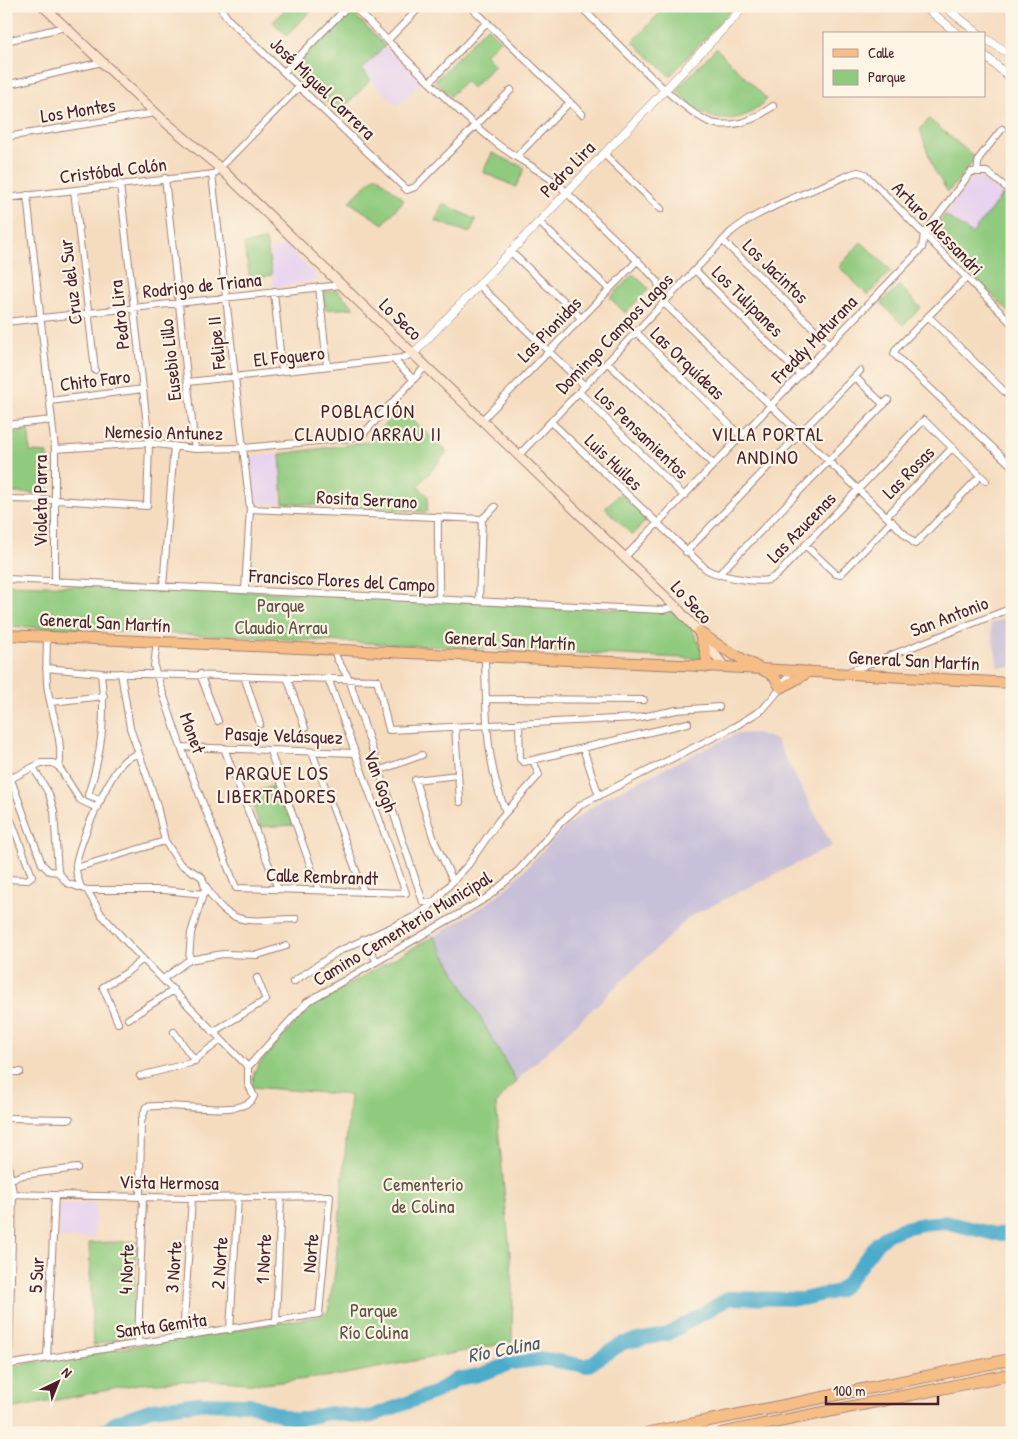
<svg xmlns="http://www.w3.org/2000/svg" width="1018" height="1439" viewBox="0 0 1018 1439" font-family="'Patrick Hand',sans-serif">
<rect width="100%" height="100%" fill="#fcf5e5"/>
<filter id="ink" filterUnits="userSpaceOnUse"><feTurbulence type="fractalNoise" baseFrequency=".02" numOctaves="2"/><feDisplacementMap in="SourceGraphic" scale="10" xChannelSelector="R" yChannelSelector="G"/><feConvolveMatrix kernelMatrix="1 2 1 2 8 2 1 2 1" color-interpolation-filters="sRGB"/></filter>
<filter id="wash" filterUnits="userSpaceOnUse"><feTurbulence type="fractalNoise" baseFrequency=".0096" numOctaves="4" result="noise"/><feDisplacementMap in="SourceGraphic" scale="20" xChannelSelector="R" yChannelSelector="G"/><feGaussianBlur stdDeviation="1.12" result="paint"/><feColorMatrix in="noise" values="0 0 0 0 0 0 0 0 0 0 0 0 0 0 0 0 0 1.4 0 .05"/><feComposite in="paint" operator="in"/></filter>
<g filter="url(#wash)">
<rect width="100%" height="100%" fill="#f5dcbf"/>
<path fill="#e7d2ef" d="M385,46L422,81L398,106L361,71Z
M980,177L1002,195L972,235L945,215L972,178Z
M286,246L320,280L273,287L270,250Z
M280,454L281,503L254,504L251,456Z
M59,1204H95V1238H59Z"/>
<path fill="#c8bfd8" d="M1012,616V667H998L990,624Z
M757,733L776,740L832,846L691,916L516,1081L434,936L488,903L511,884L566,826L604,798L736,734Z"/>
<path fill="#8fca7e" stroke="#6c7454" d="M288,6H315L287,36L273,22Z
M666,6H735L670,76L633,42Z
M350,10L385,46L362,70L371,80L338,113L293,69Z
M487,27L500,40L485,55L495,65L472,88L465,81L450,96L435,81Z
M716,48L767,99C753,116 728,125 707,115C695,109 685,98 676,90Z
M929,119L976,158L948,192L934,170L920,130Z
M492,153L525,168L516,187L483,172Z
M376,175L404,200L383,224L349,202Z
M1002,195L1012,202V315L936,239L933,231L945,215L972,234Z
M443,203L476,220L470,233L435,221Z
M266,240L272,275L250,279L244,244Z
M861,242L891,270L868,295L839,267Z
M633,274L649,289L625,313L610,298Z
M899,285L921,308L903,325L881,303Z
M337,290L355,308L326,310L322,292Z
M401,409L447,452L418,486L428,496L427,512L283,503L280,454L367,442Z
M29,431L30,452L48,453V493H6V434Z
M620,493L647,520L632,535L605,508Z
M6,584L232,590L673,612C690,618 699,642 704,659L6,626Z
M279,784L294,825L260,827L249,794Z
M434,936L516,1081L496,1104L513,1286L512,1342L341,1375L263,1384L207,1380L138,1384L6,1410V1367L321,1316L328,1312L335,1272L350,1095L252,1087L254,1072L262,1060L311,1006Z
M137,1241L132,1336L93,1345L89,1243Z"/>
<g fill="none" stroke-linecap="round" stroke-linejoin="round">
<path stroke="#4cabcb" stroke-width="14" d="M92,1433L108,1429L117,1421L152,1409L199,1403L250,1404L295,1420L330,1413L363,1417L372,1416L436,1392L457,1379L479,1375L512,1363L545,1359L587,1366L623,1343L668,1334L729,1298L802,1299L838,1291L847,1283L878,1242L887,1235L900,1229L923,1224L945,1222L994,1234H1012"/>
</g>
</g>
<g filter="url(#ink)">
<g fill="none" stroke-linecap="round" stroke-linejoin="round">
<g stroke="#a07e75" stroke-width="8">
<path id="minor" d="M219,6L229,20L407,190L415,187L511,90
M353,6C399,51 447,103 496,143C517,160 542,170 562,188L648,271L657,281L664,303L915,544L980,476
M470,6L582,114
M580,6C605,30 687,120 716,124C739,127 756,119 773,106
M388,40L418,9
M6,41L65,27
M285,71L348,6
M431,81L487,22
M6,85L102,62
M6,137L155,113
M604,154L661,209
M517,156L570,102
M977,171L979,158L1002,129
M212,174L250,509L245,590
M165,178L195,449
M74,190L95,370
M27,195L55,449V582
M6,198L214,174L300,86
M539,222L609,289
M723,241L830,344
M511,252L581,318
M695,270L800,375
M966,278L896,349L894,354L1012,466
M479,285L585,386
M319,287L327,366
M274,292L282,371
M928,316L1012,399
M6,322L341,285
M636,332L741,436
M393,359L413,379
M607,362L714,465
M855,377L884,405
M188,382L402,358L413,354
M579,392L684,496
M50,401L143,389
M482,420L638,260
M551,422L706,569C716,576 756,583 768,580C771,579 775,576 778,574L924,420L986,481
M6,425L52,420
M55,449L149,443L195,449L243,448L352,438L364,433L426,366
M519,455L731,232C758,209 817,189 851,174L858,172L865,174L1012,324
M6,499L57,500L147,506L149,443L120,184
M250,509L482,519
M887,516L952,448
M438,518C437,546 440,572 439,599
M805,545L836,574H841L892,521
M686,552L860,371
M625,557L922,248L924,234L971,172H987L1012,192
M718,575L888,400
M6,579L662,610L676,607
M163,587L174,446
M479,601L482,519L495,507
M47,636C47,654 45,673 48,691C52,716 64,741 59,767
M157,641L154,666L156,673L181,747L236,888L406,893L328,678
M334,649L337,659L349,679L423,902L433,903
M485,656C486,710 485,762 506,812
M46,668L101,673L377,680L389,730L636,718L677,710L719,707
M848,672L1012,608
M101,673C106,716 102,753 88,795L101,800
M121,673L130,728L156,802L165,841L180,864L202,877L205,888L191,933L189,960
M200,674L218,721
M244,676L260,724
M287,677L305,728
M486,699L644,700
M51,702L104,696
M519,723L520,759L524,762L688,723
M455,727L460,802
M181,747L355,753
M224,748L278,889
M583,748L599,796
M270,751L319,890
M312,752L364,892
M6,766L42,864L49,871L58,872L67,883L87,890H164L204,894
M33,767L49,794L54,811L58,872
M378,771L422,755
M12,778L41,763H53L59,767L80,800L97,808
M6,807L32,876L27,880L6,879
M76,868L165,841
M453,881L434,840L415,780L458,775
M205,885C230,931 251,919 296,919
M81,888C79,881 75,872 76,865C79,843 108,777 124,761C128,757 133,756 138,754
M87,890L101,914L132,948L248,1067
M363,939L376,960
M163,979L189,960L223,954L258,955L286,946
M293,982L337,952L416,916L429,907L468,865L499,820L539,775L533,760
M128,1019L174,990
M118,1023L103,987L126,973L143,959
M174,1032L195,1061
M213,1032L266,1000L257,978
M6,1061L10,1072
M6,1072H20
M140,1076L190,1063L221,1040
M6,1118L70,1119
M6,1154L13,1193L9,1364
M11,1179L23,1175L77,1168
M6,1194L192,1198L330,1196L319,1314L6,1365
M140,1197L141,1122L146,1107C167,1101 247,1120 254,1096L248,1084V1067L307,1002L488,897L519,870L561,822L582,804L734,727L763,709L781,688L790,672
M276,1322L281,1197
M230,1330L238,1198
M183,1337L192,1198
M138,1343L143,1197
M47,1358L55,1195"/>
</g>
<g stroke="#a07e75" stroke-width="9">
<path id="tertiary" d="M924,6L958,34
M944,6L979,34
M984,38L1012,55
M984,55L1012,79
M413,354L745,6"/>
</g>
<g stroke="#a07e75" stroke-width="11">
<path id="secondary" d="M43,6L163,120L220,168L676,607L699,632L724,667"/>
</g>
<g stroke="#a07e75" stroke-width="12">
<path id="primary" d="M699,632L724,649L774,676L781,688L807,673
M699,632L705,650L708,667
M6,635L724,667L1012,683"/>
</g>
<g stroke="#a07e75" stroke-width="13">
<path id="motorway" d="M648,1433L1012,1359
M722,1433L1012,1374"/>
</g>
<use href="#minor" stroke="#fff" stroke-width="6"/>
<use href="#tertiary" stroke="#fff" stroke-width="8"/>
<use href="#secondary" stroke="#fbe5cf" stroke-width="9"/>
<use href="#primary" stroke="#f6be87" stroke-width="10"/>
<use href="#motorway" stroke="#f6be87" stroke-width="11"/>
</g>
</g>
<g text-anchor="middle" stroke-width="4.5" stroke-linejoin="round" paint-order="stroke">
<g font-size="19" fill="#4a1f2b" stroke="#fcf5e5">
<text transform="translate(323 88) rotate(44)" y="7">José Miguel Carrera</text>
<text transform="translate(78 110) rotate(-9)" y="7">Los Montes</text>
<text transform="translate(567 169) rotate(-46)" y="7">Pedro Lira</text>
<text transform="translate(113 170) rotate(-7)" y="7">Cristóbal Colón</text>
<text transform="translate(938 228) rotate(46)" y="7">Arturo Alessandri</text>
<text transform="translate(776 271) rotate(44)" y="7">Los Jacintos</text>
<text transform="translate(70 282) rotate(-97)" y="7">Cruz del Sur</text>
<text transform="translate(202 285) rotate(-6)" y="7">Rodrigo de Triana</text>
<text transform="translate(748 301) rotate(45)" y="7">Los Tulipanes</text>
<text transform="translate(119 315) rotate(-96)" y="7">Pedro Lira</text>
<text transform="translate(401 319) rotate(44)" y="7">Lo Seco</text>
<text transform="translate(549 329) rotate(-46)" y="7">Las Pionidas</text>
<text transform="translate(614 333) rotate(-46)" y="7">Domingo Campos Lagos</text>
<text transform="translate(814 339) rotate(-46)" y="7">Freddy Maturana</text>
<text transform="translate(216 343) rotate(-96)" y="7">Felipe II</text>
<text transform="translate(289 356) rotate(-6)" y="7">El Foguero</text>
<text transform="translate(170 360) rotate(-96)" y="7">Eusebio Lillo</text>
<text transform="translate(688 363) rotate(44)" y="7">Las Orquídeas</text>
<text transform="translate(95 380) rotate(-7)" y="7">Chito Faro</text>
<text transform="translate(164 432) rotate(1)" y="7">Nemesio Antunez</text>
<text transform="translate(642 433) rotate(44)" y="7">Los Pensamientos</text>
<text transform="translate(614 462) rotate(44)" y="7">Luis Huiles</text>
<text transform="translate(908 472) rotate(-46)" y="7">Las Rosas</text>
<text transform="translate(367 499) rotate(3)" y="7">Rosita Serrano</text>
<text transform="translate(40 501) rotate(-90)" y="7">Violeta Parra</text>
<text transform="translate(801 527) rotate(-46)" y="7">Las Azucenas</text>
<text transform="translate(342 580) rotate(3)" y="7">Francisco Flores del Campo</text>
<text transform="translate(692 602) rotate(47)" y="7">Lo Seco</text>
<text transform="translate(949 616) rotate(-21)" y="7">San Antonio</text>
<text transform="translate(105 622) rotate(3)" y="7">General San Martín</text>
<text transform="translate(510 640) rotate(3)" y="7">General San Martín</text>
<text transform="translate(914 660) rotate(3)" y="7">General San Martín</text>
<text transform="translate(193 733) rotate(70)" y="7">Monet</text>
<text transform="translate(284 735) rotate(2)" y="7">Pasaje Velásquez</text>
<text transform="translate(381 781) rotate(70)" y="7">Van Gogh</text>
<text transform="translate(322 876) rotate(2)" y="7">Calle Rembrandt</text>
<text transform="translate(402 928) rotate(-31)" y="7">Camino Cementerio Municipal</text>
<text transform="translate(169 1182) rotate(1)" y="7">Vista Hermosa</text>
<text transform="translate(310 1253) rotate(-85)" y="7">Norte</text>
<text transform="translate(263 1259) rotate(-87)" y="7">1 Norte</text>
<text transform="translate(219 1263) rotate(-86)" y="7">2 Norte</text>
<text transform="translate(173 1267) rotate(-86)" y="7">3 Norte</text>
<text transform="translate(126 1269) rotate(-88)" y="7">4 Norte</text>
<text transform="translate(36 1275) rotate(-87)" y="7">5 Sur</text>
<text transform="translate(161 1325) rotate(-8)" y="7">Santa Gemita</text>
</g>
<g font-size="19" fill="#5f5244" stroke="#fcf5e5">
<text x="281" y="612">Parque<tspan x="281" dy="22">Claudio Arrau</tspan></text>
<text x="423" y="1191">Cementerio<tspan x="423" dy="22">de Colina</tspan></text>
<text x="374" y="1317">Parque<tspan x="374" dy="22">Río Colina</tspan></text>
</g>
<g font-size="20" letter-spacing="1" fill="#4a1f2b" stroke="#fcf5e5">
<text x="368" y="418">POBLACIÓN<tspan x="368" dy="23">CLAUDIO ARRAU II</tspan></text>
<text x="768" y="441">VILLA PORTAL<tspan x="768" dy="23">ANDINO</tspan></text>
<text x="277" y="780">PARQUE LOS<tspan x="277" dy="23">LIBERTADORES</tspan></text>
</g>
<g font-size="20" font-style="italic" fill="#4b576b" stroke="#fcf5e5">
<text transform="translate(503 1349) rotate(-11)" y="7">Río Colina</text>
</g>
</g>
<rect width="1018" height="1439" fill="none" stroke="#fcf5e5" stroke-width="25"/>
<rect x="823" y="32" width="162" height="65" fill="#fcf5e5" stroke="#b59f9b"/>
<rect x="833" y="49" width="25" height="8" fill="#f6be87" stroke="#b59f9b"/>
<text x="868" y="58" font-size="15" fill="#4a1f2b">Calle</text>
<rect x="833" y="70" width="25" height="15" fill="#8fca7e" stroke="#b59f9b"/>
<text x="868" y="82" font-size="15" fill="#4a1f2b">Parque</text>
<g transform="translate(58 1382) rotate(43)" stroke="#fcf5e5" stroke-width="4" paint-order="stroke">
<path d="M0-4L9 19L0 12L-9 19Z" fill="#4a1f2b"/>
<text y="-8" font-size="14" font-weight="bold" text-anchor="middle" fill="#4a1f2b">N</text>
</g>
<path d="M826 1396v8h112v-8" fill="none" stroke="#4a1f2b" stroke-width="2.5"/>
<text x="833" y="1396" font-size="15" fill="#4a1f2b" stroke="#fcf5e5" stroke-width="4" paint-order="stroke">100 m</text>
</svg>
